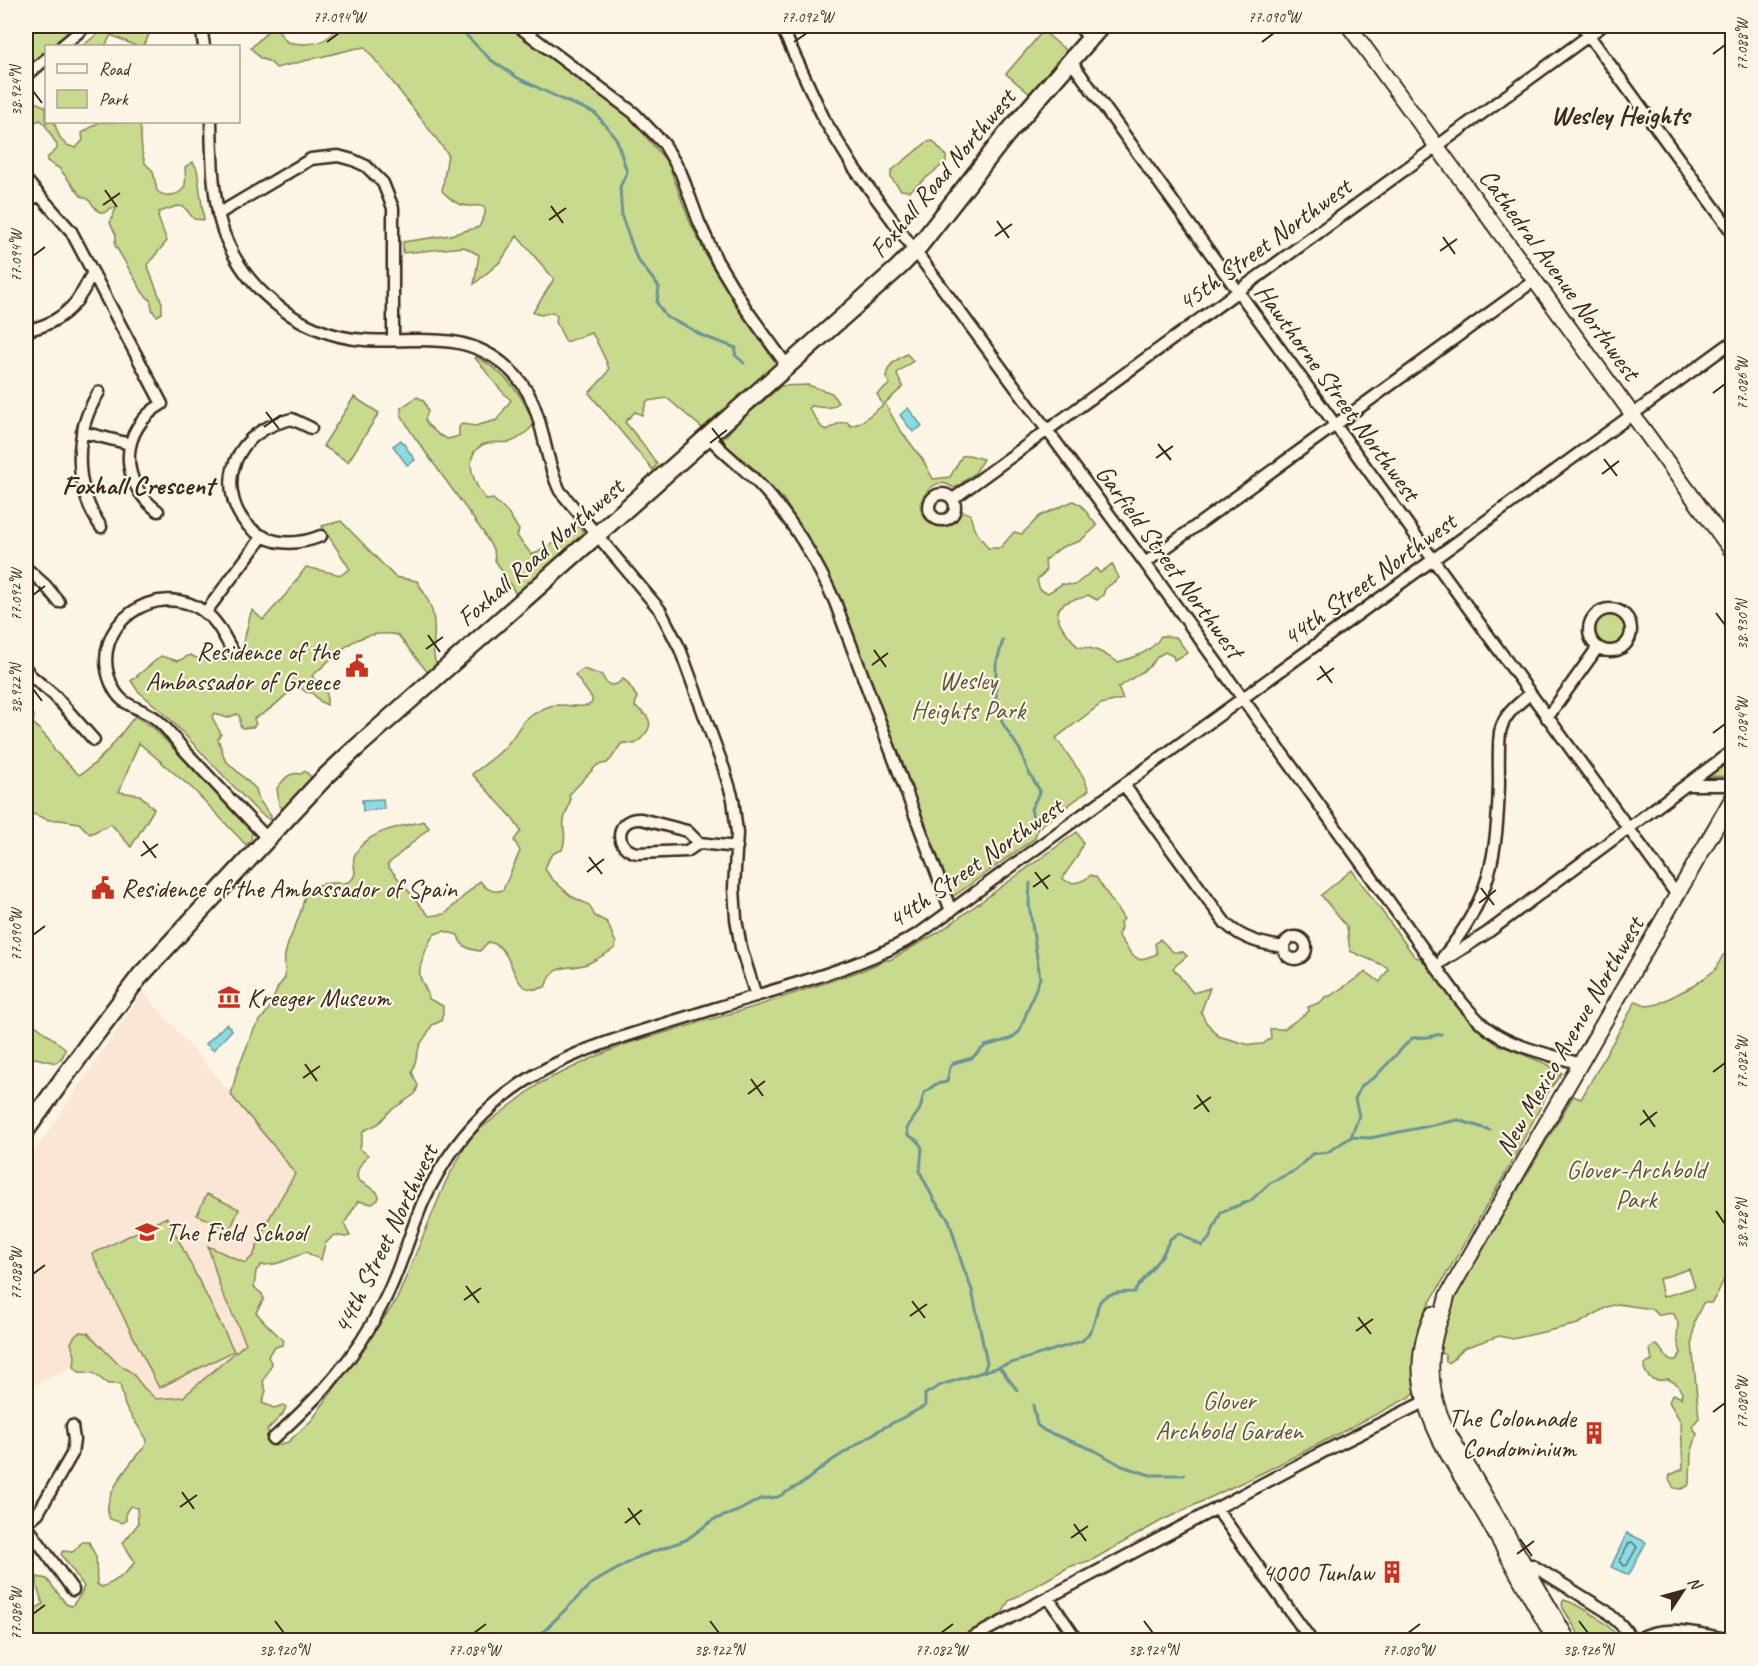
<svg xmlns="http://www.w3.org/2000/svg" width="1758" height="1666" viewBox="0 0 1758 1666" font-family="Caveat,sans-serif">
<rect width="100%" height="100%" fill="#fcf5e5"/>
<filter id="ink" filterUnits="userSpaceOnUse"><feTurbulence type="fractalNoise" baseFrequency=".0167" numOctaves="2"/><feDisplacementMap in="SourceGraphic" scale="12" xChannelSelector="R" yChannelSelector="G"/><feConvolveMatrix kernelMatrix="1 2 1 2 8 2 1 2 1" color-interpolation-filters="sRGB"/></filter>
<g filter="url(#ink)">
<path fill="#fbe5d5" d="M143,992L303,1176L242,1278L262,1428L155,1437L127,1385L85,1360L26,1390V1164Z"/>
<path fill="#c8da8e" stroke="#828256" stroke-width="1.5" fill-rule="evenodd" d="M26,26H87L65,46H46V63L26,82Z
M113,26H152L146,42L142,46H136L111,35L105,46H82L107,27Z
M269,26H278L279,32L287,42C306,46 328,45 338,26H510L626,113L668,163L690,222L707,258L735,303L770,355L785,372L708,433L667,398L647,401L642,415L635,412L625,422L643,444L657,464L653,470L589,393L605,376L609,369L606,361L595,338L591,333L566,342L556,322L557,316L553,312L541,315L533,312L554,279L517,236L501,261L474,284L479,255L464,247L403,253V242L450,235L479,227L485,214V208C479,204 477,206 470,206C458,206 450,199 442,191L448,154C421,119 395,84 367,50L364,47L353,49L276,68L270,62L260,58L251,48L266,33Z
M1043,31L1067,51L1030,94L1006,74Z
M26,98L46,107V122H54C60,137 59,144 76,148L83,140L82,133L99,122H140L142,152L145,163L153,171L157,191C164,197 179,197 184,187C187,182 185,173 185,167L193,162L197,169L204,220L194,219L184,207L177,206L159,212L158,217L167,241L147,265L162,303V313L157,316C150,311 153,306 150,300L143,293L115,245L116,235L110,223L116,208H111L104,213L98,211L88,199L81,196L59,168L47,161V158L57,149V145L44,123L40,120L30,124L26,122Z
M933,141L946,156V162L910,191L901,190L891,178V171L927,142Z
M907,354L913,361L898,372L897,375L903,387L885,403L898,427L923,460L933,479L950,477L962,456L969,455L983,459L975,473L955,488C952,487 949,485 946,484C933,480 924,494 920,504L922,514L930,524C945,526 953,525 962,511L970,514L974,529L988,548H1000L1014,532L1022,534L1040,516L1073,501L1081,505L1097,526L1080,541L1062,547L1045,560L1046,571L1037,580L1040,590L1048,593L1062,584L1075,585L1096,568L1100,573L1112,564L1119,578L1105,589L1103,595L1097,600L1088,595C1081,600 1077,598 1070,601C1042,611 1069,635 1078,647C1096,647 1104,654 1118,662C1135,657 1152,652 1161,636L1176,637L1188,653L1174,660L1173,656L1165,652L1158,656L1149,667L1118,688L1123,699L1101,704L1056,738L1083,776L1089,790L1038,828L1035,838L951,898L851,628L822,562L784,500L753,468L721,442L736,424L781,386L808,385L832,393L838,403C831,410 820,407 811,406L809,409L822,428L827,430L839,423L847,422L851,426L860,423L883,405L877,394L890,384L886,378C887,365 895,360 907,354Z
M477,357C504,372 524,396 534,425C528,431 519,440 510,442C501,444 491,440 482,445C461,457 475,487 487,500L493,499L509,514L519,530L517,536L532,555L546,548L579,526L585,535L516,594L495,560L494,551L483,532L411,432L401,414V408L417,397C425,400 426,404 428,412L425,419L427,424L439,435L448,439L459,436V427L462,424L475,426L497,420L511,400C496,388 488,372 475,358Z
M354,397L379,413L348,462L323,446Z
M341,521L395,577L417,581C425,594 433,607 434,622C436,637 430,652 437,666L429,674L398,635C356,628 341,651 312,676L327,694V705L321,702L312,693L306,692L297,685C286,694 268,714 256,717L254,719L256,724L253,727L242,728L240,725V717L237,714L227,718L214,713L212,717L221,734L218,739L225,760L256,789L259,800L271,816V821L256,810L165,714L138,691L131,681L161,656L178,661L190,655C203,662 223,664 237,658C246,644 246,626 252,610L263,620L287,593L306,567L341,575L350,569L322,526Z
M1595 630a15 15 0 1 1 30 0a15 15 0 1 1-30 0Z
M583,669L602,675L605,681L610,685L617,684L623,679L627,682L637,697L635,707C658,720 651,731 635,744L624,743L621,744L611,759L607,763L597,765L569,795C572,805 566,810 564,820C562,829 568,836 562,850C550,853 549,858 545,869L551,878L571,896L589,905L595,916L607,922L616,943L615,948C608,953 597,959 589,963C569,972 557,959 545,987C510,999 517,958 497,945C494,943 491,943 488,942L480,951C468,949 461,947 458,935L444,931C443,931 435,934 435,934C428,940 418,969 420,976C422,985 428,990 429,999L443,1006V1014L441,1021L432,1025C429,1032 425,1037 421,1043C417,1050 416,1063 412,1072L418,1086L415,1094L390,1111L378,1124L363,1131L360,1149L368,1155C362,1162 355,1170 358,1180L376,1191L379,1196L378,1200L372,1204L358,1201L344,1224L350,1236L345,1237L334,1235L325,1244L321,1260L306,1252C292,1258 277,1266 261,1265L256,1271L254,1287L262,1294L264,1299L256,1312C265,1324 274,1331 284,1341L282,1345C274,1347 271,1349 268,1357L272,1364L263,1382L266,1391L262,1403L274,1408L283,1405L286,1407L283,1414L267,1430L278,1445L288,1442L312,1420L396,1301L446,1181L472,1135L540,1083L595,1057L626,1044L760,1005L863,970L886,960H890L939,932L1077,832L1083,843L1077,857L1063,877V879C1072,886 1083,882 1091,875L1096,877L1124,919L1120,922L1121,928L1118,935L1132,955L1140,960L1157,954L1155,944L1160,939L1173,952H1183L1187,956L1173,968L1193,993L1210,988L1201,1012L1206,1022L1218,1036L1250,1045L1263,1044L1271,1038L1270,1029H1284L1309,1011L1308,1007L1321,1002L1325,997L1330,996L1366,972L1380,982L1388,970L1387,967L1350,951L1347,927L1321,895L1352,870L1415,957L1420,958L1483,1033L1497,1044L1549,1065L1552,1068V1071L1562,1073L1550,1089L1504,1176L1429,1304L1417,1336L1415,1392L1410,1397L1266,1471L1161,1521L1092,1560L1069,1567L1009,1601L998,1621L956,1640H31L26,1634V1615L43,1604L37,1587V1577L47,1579L66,1604L72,1606L81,1594L84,1586L63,1557L61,1554L63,1551L73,1552L82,1542H89L96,1557L97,1584L102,1587C116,1582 127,1573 135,1562L123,1543L138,1524L137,1508L130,1506L126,1512V1520L122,1523L110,1519C100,1500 125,1470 137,1455C142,1449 146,1448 147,1440L125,1406L120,1384H108L93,1373L79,1372L74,1367L75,1356L71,1343L74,1337L80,1332L88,1333L116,1362L132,1373L144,1388L156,1399L183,1397L246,1343L221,1290L208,1246L245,1263L253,1256L268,1220L295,1174L279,1152L231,1095L237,1071L254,1029L269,1009L278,987L285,978C285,971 284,962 285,955C288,938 298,924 302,907C303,904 304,897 306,894C307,891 314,887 317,886C330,879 343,887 351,880C360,873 350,863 355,854C368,830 400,827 424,821L429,828L387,865L429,916L445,914L480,881C486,890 494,893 503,890L520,851L514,840L521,831L510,815L472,774C482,766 495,758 504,748C512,740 517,730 524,721C526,718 539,711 543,709C560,699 581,712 592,703V698L575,675Z
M32,714L34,715L33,723L50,741L54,750L79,775C103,761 118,737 135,716L154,728L252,832L251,840L246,845L194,790L139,743L119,792L140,795L154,809L131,847L111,824L90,834L79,823L60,820H49L30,813L26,802V715Z
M1732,756V777L1710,776L1709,773Z
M305,771L313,779L284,810L279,805L277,788C284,780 289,771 301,774Z
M1726,954L1732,959V1274L1725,1277L1716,1296L1711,1303H1703L1695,1320L1692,1343L1699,1418L1692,1426L1697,1434L1691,1454L1690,1480L1688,1486L1681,1489L1674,1488L1669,1479L1670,1475L1683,1469L1681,1422L1669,1402L1672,1395L1674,1394L1681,1398L1682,1393L1677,1384L1668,1379C1656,1382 1647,1380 1644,1367L1645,1364L1652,1361L1650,1349L1655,1345L1658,1346L1669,1360H1676L1681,1353L1677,1339L1678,1323L1674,1314C1668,1312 1663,1316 1658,1315L1653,1309L1617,1304L1607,1307L1578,1324L1513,1339L1499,1336L1464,1348L1449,1363L1446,1362L1445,1354L1434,1353L1448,1309L1573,1096L1581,1099L1636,1001L1648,1006L1658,1004L1693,986L1715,970L1723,955ZM1689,1269L1695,1287L1663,1297L1659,1279Z
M26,1018L65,1048C65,1055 62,1059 56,1063L35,1058L27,1060L26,1068L31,1077L26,1089Z
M207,1194L239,1209L230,1230L197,1215Z
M167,1217L234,1351L159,1388L92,1254Z
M1564,1600C1586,1607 1607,1623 1621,1640H1582L1563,1608L1562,1603Z"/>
<path fill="#8bdbe5" stroke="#6b9495" stroke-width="1.5" d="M908,408L922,426L913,432L900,415Z
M401,440L415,460L407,465L393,446Z
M383,799L384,809L363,811L362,800Z
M226,1024L232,1030L213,1050L206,1044Z
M1627,1533L1646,1542L1629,1575L1611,1567Z"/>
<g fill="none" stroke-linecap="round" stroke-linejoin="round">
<path stroke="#5b716e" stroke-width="1.5" d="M1632,1542L1637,1547L1627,1565L1624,1566L1620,1561L1629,1543Z"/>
<path stroke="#6b9495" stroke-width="3" d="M433,26L435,28L450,26L465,34L491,60L518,78L561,99L595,113L616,138L627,172L620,187L622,217L637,259L659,287L657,303L666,317L686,326L703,336L736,348L735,355L744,363
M1003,640L996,665V706L1003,724L1020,750L1028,771L1040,791L1031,809L1034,822
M1351,1137L1359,1116L1355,1099L1361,1086L1375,1077L1412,1038L1428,1037L1441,1034
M1000,1368L1017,1390
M984,1371L987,1363L972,1290L962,1264L949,1220L934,1200L920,1172L922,1148L918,1141L908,1135L907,1128L920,1109L924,1093L936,1084L947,1082L950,1067L954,1063L972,1058L985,1046L1010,1039L1019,1032L1040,978L1029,904L1030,883
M1033,1405L1037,1425L1045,1431L1094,1450L1122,1466L1150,1475H1184
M462,1640H487
M530,1640L545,1630L591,1584L638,1557L686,1540L713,1520L738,1511L760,1499L778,1497L803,1483L828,1463L881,1429L925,1406V1394L941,1385L1082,1341C1110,1315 1079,1292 1134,1292L1163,1254L1170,1239L1179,1233L1202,1246L1209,1239L1221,1212L1250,1201L1270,1183L1296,1170L1312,1154L1328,1152L1351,1137L1370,1138L1458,1120L1490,1130"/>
<g stroke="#3b2a1e" stroke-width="15">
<path id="minor" d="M201,26L204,46
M518,26L634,113L664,144L681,173L699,222L717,261L746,309L788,367
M781,26L825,121L854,168L1145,563L1460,1000C1470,1012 1481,1025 1494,1033C1517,1048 1553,1055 1580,1064
M1078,26L1090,38
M1582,26L1732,232
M62,46L86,26
M1070,60L1677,895
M26,76L46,59
M211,122C212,154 212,189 220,221C237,285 299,336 365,340C417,343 465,329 508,368C547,403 539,448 560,491L660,610L680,649L724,769L733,799L737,833L734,888L736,919L741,948L756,996
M26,180L71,231L162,404C119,429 118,482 158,511
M26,201L39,196
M218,214L311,159L338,156L353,160L366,166L383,183L393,208V340
M26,330C48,327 70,314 81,294C86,287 88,280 93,273
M99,392C73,433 73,486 101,527
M311,428L292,419C190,441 228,573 321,536
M82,432L130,444
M709,437C723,453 741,466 756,481C791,516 815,558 835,602L951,911
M929 507a13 13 0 1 1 26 0a13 13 0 1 1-26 0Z
M953,499L1602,26
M1145,563L1535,280
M26,568L45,585L59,602
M1589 630a21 21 0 1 1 42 0a21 21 0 1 1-42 0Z
M205,613L263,536
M234,654C226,640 219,623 206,613C157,576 87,626 111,683C120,706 134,705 152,716C165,724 176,741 186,752C213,781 240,810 267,838
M26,669L30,675L54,695L94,740
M1547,718L1598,647
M1124,785L1226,924C1243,939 1261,944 1284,947
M1688,785H1732
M699,843L687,851L637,853C612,848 616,817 641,819L687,831L699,843L737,847
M1284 948a11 11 0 1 1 22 0a11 11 0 1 1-22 0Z
M1443,957C1491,899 1497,855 1499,783C1499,766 1498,749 1500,732C1504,714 1517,705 1530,694
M1435,966L1487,933L1732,751
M273,1439C319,1397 355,1360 383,1303C400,1271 409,1235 423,1202C440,1165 464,1131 495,1104C542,1062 601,1043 661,1025C701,1013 741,1000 782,988C830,973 877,959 920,933L1732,342
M1216,1508L1311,1640
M26,1523L38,1513L72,1454L74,1440L72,1426
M26,1525L73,1590
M1520,1568L1526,1565H1532L1606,1611L1622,1626L1633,1640
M1049,1599L1077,1640
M968,1640L1321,1453L1430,1399
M1637,1640C1664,1622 1702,1635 1732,1640"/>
</g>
<g stroke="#3b2a1e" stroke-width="18">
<path id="tertiary" d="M1349,26L1732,551
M1433,1314C1422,1335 1418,1363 1422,1386C1429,1433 1462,1476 1486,1517C1509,1558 1532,1600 1555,1640
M1568,1640L1445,1427C1431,1396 1427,1366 1436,1332C1439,1320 1445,1309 1447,1296L1732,799"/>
</g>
<g stroke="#3b2a1e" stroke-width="21">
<path id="primary" d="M26,1130L92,1039L140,976L324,778L355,749L898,268L916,250L1006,135L1101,26"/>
</g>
<use href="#minor" stroke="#fcf5e5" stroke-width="10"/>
<use href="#tertiary" stroke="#fcf5e5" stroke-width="14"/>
<use href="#primary" stroke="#fcf5e5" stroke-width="16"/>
</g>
</g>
<path fill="none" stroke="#3b2a1e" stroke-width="2" d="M327,42L339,33M794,42L807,33M1262,42L1274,33M1713,54L1725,45M33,91L42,103M105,190L117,207M103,205L120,193M551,206L563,223M549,220L566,208M997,221L1009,238M995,236L1012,224M1443,237L1455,254M1440,251L1457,239M33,256L45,247M1713,393L1725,384M266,412L279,429M264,427L281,415M712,428L725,445M710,443L727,430M1158,444L1171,460M1156,458L1173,446M1604,459L1617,476M1602,474L1619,461M33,595L45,586M1716,613L1725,625M428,635L440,652M426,649L443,637M874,650L886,667M872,665L888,653M1320,666L1332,683M1317,680L1334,668M33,689L42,701M1713,733L1725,724M143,841L156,858M141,856L158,844M589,857L602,874M587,872L604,859M1035,872L1048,889M1033,887L1050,875M1481,888L1494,905M1479,903L1496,890M33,935L45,926M305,1064L317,1081M1713,1072L1725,1063M303,1078L320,1066M751,1079L763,1096M748,1094L765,1081M1197,1095L1209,1112M1194,1109L1211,1097M1643,1110L1655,1127M1640,1125L1657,1112M1716,1211L1725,1224M33,1274L45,1265M466,1286L479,1303M464,1300L481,1288M912,1301L925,1318M910,1316L927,1304M1358,1317L1371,1334M1356,1331L1373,1319M1713,1412L1725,1403M182,1492L194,1509M180,1507L197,1495M628,1508L640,1525M625,1523L642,1510M1074,1524L1086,1541M1071,1538L1088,1526M1520,1539L1532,1556M1517,1554L1534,1541M33,1614L45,1605M275,1621L284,1633M710,1621L719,1633M1144,1621L1153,1633M1579,1621L1588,1633M474,1633L486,1624M941,1633L953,1624M1408,1633L1420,1624"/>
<defs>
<g id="civic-bare" transform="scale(1.8)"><path d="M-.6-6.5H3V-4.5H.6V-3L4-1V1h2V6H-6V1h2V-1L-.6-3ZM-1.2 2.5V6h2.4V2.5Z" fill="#c8321e" stroke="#fcf5e5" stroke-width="2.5" paint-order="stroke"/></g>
<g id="museum-bare" transform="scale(1.8)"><path d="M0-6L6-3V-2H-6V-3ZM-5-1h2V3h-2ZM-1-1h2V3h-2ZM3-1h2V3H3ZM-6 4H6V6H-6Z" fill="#c8321e" stroke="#fcf5e5" stroke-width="2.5" paint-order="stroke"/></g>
<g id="school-bare" transform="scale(1.8)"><path d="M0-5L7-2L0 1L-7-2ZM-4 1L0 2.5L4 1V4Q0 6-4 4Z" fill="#c8321e" stroke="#fcf5e5" stroke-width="2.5" paint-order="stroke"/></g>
<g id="building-bare" transform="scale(1.8)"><path d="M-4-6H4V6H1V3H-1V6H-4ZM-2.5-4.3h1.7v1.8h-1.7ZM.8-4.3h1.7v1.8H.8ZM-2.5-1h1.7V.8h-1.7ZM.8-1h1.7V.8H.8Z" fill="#c8321e" stroke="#fcf5e5" stroke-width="2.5" paint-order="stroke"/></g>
</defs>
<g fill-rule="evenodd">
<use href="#civic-bare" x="357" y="666"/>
<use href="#civic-bare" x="103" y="888"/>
<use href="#museum-bare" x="229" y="997"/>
<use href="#school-bare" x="147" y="1232"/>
<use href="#building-bare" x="1594" y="1433"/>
<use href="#building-bare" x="1392" y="1572"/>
</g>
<g text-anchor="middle" stroke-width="4.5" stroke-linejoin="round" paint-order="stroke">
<g font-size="26" fill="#3b2a1e" stroke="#fcf5e5">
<text transform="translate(942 173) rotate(-50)" y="9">Foxhall Road Northwest</text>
<text transform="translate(1264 244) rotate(-36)" y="9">45th Street Northwest</text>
<text transform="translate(1560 274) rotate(54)" y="9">Cathedral Avenue Northwest</text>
<text transform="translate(1338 392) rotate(54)" y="9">Hawthorne Street Northwest</text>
<text transform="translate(540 552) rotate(-41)" y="9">Foxhall Road Northwest</text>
<text transform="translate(1170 561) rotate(54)" y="9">Garfield Street Northwest</text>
<text transform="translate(1369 579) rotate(-36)" y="9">44th Street Northwest</text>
<text transform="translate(975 863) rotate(-35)" y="9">44th Street Northwest</text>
<text transform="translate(1569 1036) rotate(-60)" y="9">New Mexico Avenue Northwest</text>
<text transform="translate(385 1239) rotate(-64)" y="9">44th Street Northwest</text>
</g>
<g font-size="26" fill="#3b2a1e" stroke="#fcf5e5" text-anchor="end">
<text x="339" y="660">Residence of the<tspan x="339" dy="30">Ambassador of Greece</tspan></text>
<text x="121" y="897" text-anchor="start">Residence of the Ambassador of Spain</text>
<text x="247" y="1006" text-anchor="start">Kreeger Museum</text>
<text x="165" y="1241" text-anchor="start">The Field School</text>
<text x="1576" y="1427">The Colonnade<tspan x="1576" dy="30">Condominium</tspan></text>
<text x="1374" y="1581">4000 Tunlaw</text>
</g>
<g font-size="26" fill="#5e563a" stroke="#fcf5e5">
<text x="968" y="689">Wesley<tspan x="968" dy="30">Heights Park</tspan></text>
<text x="1636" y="1178">Glover-Archbold<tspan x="1636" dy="30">Park</tspan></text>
<text x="1229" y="1409">Glover<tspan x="1229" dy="30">Archbold Garden</tspan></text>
</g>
<g font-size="27" font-weight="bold" fill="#3b2a1e" stroke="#fcf5e5">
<text x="1620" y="124">Wesley Heights</text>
<text x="138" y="494">Foxhall Crescent</text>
</g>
</g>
<rect width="1758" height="1666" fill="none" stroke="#fcf5e5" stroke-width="66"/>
<rect x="45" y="45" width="195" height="78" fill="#fcf5e5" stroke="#afa495" stroke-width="1.5"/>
<rect x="57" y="64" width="30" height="9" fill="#fcf5e5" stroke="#afa495" stroke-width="1.5"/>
<text x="99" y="75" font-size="18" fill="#3b2a1e">Road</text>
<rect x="57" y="90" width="30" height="18" fill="#c8da8e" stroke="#afa495" stroke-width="1.5"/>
<text x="99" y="105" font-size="18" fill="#3b2a1e">Park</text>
<g transform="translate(1683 1591) rotate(54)" stroke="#fcf5e5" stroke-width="4.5" paint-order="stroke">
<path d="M0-4.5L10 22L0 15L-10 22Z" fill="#3b2a1e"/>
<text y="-9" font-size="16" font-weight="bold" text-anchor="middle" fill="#3b2a1e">N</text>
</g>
<rect x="33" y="33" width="1692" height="1600" fill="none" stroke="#3b2a1e" stroke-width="2"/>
<g font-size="15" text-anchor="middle" fill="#3b2a1e">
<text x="339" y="22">77.094°W</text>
<text x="807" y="22">77.092°W</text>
<text x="1274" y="22">77.090°W</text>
<text transform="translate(1742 45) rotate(-90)" y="5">77.088°W</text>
<text transform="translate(16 91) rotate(-90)" y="5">38.924°N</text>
<text transform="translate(16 256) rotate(-90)" y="5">77.094°W</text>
<text transform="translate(1742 384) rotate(-90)" y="5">77.086°W</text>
<text transform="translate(16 595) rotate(-90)" y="5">77.092°W</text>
<text transform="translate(1742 625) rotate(-90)" y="5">38.930°N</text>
<text transform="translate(16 689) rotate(-90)" y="5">38.922°N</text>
<text transform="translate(1742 724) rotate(-90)" y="5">77.084°W</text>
<text transform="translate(16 935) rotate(-90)" y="5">77.090°W</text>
<text transform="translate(1742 1063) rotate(-90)" y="5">77.082°W</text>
<text transform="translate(1742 1224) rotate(-90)" y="5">38.928°N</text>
<text transform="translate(16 1274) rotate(-90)" y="5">77.088°W</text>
<text transform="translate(1742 1403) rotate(-90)" y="5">77.080°W</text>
<text transform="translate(16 1614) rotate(-90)" y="5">77.086°W</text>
<text x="284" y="1655">38.920°N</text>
<text x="474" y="1655">77.084°W</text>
<text x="719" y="1655">38.922°N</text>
<text x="941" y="1655">77.082°W</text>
<text x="1153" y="1655">38.924°N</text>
<text x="1408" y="1655">77.080°W</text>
<text x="1588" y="1655">38.926°N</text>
</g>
</svg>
